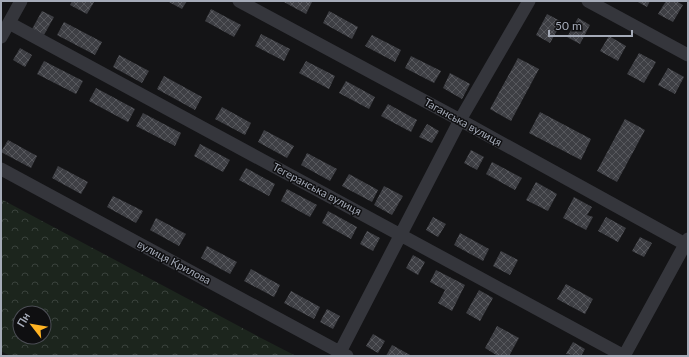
<svg xmlns="http://www.w3.org/2000/svg" width="689" height="357" viewBox="0 0 689 357" font-family="Lato,sans-serif">
<defs>
<pattern id="forest-crowns" width="20" height="18" patternUnits="userSpaceOnUse"><rect width="20" height="18" fill="#1c251d"/><path d="M2 6a3 3 0 1 1 6 0M12 15a3 3 0 1 1 6 0" fill="none" stroke="#3a423c"/></pattern>
<pattern id="building-cross-hatch" width="8" height="8" patternUnits="userSpaceOnUse"><rect width="8" height="8" fill="#3e3f44"/><path d="M0 0l8 8M0 8l8-8" fill="none" stroke="#57585d"/></pattern>
</defs>
<rect width="100%" height="100%" fill="#141416"/>
<path fill="url(#forest-crowns)" fill-rule="evenodd" d="M1,199L261,338L296,356H10L1,351ZM20,313H44V337H20Z"/>
<path fill="url(#building-cross-hatch)" d="M72,1H92L94,2L87,14L70,5Z
M167,1H187L182,9Z
M282,1H310L312,2L306,14Z
M636,1H650L647,7Z
M666,1H676L683,5L673,22L658,14Z
M211,9L241,25L234,37L205,21Z
M42,11L54,17L44,35L32,29Z
M329,11L358,27L352,39L323,23Z
M547,14L562,22L550,43L536,35Z
M578,18L590,25L580,44L567,37Z
M64,22L102,42L95,55L57,35Z
M261,34L290,49L284,61L255,46Z
M372,35L401,50L395,62L365,46Z
M609,36L626,46L618,61L600,51Z
M20,48L32,55L25,67L13,60Z
M639,53L656,62L644,83L627,74Z
M119,55L149,71L142,83L113,67Z
M411,56L441,71L434,83L405,68Z
M518,58L539,69L511,121L490,109Z
M44,61L83,81L76,94L37,74Z
M306,61L335,76L329,89L299,73Z
M668,68L684,77L675,94L658,85Z
M450,73L470,84L462,99L443,88Z
M164,76L202,97L195,110L157,89Z
M346,81L375,97L369,109L339,93Z
M96,88L135,109L128,122L89,101Z
M388,104L417,120L411,132L381,116Z
M222,107L251,123L245,135L215,119Z
M540,112L591,139L581,160L529,133Z
M143,113L181,133L175,146L136,126Z
M625,119L645,130L617,182L597,171Z
M427,124L439,131L432,143L419,137Z
M264,130L294,146L287,158L258,142Z
M8,140L37,156L31,168L1,152Z
M200,144L230,160L223,172L194,156Z
M471,150L484,157L477,170L464,163Z
M307,153L337,169L330,181L301,165Z
M492,162L522,178L515,190L486,174Z
M58,166L88,182L81,194L52,178Z
M246,168L275,184L269,196L239,180Z
M349,174L378,190L372,202L342,186Z
M536,182L557,194L548,211L526,200Z
M384,186L403,196L392,215L374,205Z
M287,189L317,205L310,217L281,201Z
M113,196L143,211L136,223L107,207Z
M574,197L592,207L587,215L593,217L586,230L563,218Z
M328,211L357,227L351,239L322,223Z
M433,217L446,224L438,237L426,230Z
M606,217L626,228L618,242L598,231Z
M156,218L186,234L179,246L150,230Z
M367,231L380,238L373,251L360,244Z
M460,233L489,249L483,261L454,245Z
M640,237L652,243L644,257L632,251Z
M207,246L237,262L230,274L201,258Z
M501,251L518,260L510,275L493,266Z
M413,255L425,262L418,275L406,268Z
M251,269L280,285L274,297L244,281Z
M436,270L465,285L452,311L438,303L445,290L430,282Z
M566,284L593,299L585,314L557,299Z
M479,290L493,298L480,321L466,313Z
M291,291L320,307L314,319L284,303Z
M327,309L340,316L333,329L320,322Z
M497,326L519,338L509,356H498L485,348Z
M373,334L385,341L378,353L366,346Z
M573,342L585,349L581,356L566,354Z
M392,345L412,356H386Z"/>
<g fill="none" stroke-linecap="round" stroke-linejoin="round">
<path stroke="#35363c" stroke-width="13" d="M239,1L460,120L685,244
M588,1L688,55
M9,23L624,356
M1,37L21,1
M1,169L347,356
M340,352L460,120L529,1
M624,356L688,239"/>
</g>
<g text-anchor="middle" stroke-width="3" stroke-linejoin="round" paint-order="stroke">
<g font-size="11" fill="#a5abb8" stroke="#0f0f11">
<text transform="translate(463 122) rotate(29)" y="4">Таганська вулиця</text>
<text transform="translate(317 189) rotate(28)" y="4">Тегеранська вулиця</text>
<text transform="translate(174 262) rotate(28)" y="4">вулиця Крилова</text>
</g>
</g>
<rect width="689" height="357" fill="none" stroke="#a5abb8" stroke-width="4"/>
<g transform="translate(32 325) rotate(301)"><circle r="19" fill="#0f0f11" stroke="#4b4d54"/>
<path d="M0-3L7 15L0 10L-7 15Z" fill="#ffb323"/>
<text y="-6" font-size="11" font-weight="bold" text-anchor="middle" fill="#a5abb8">Пн</text>
</g>
<path d="M549 30v6h83v-6" fill="none" stroke="#a5abb8" stroke-width="2"/>
<text x="555" y="30" font-size="12" fill="#a5abb8" stroke="#0f0f11" stroke-width="3" paint-order="stroke">50 m</text>
</svg>
